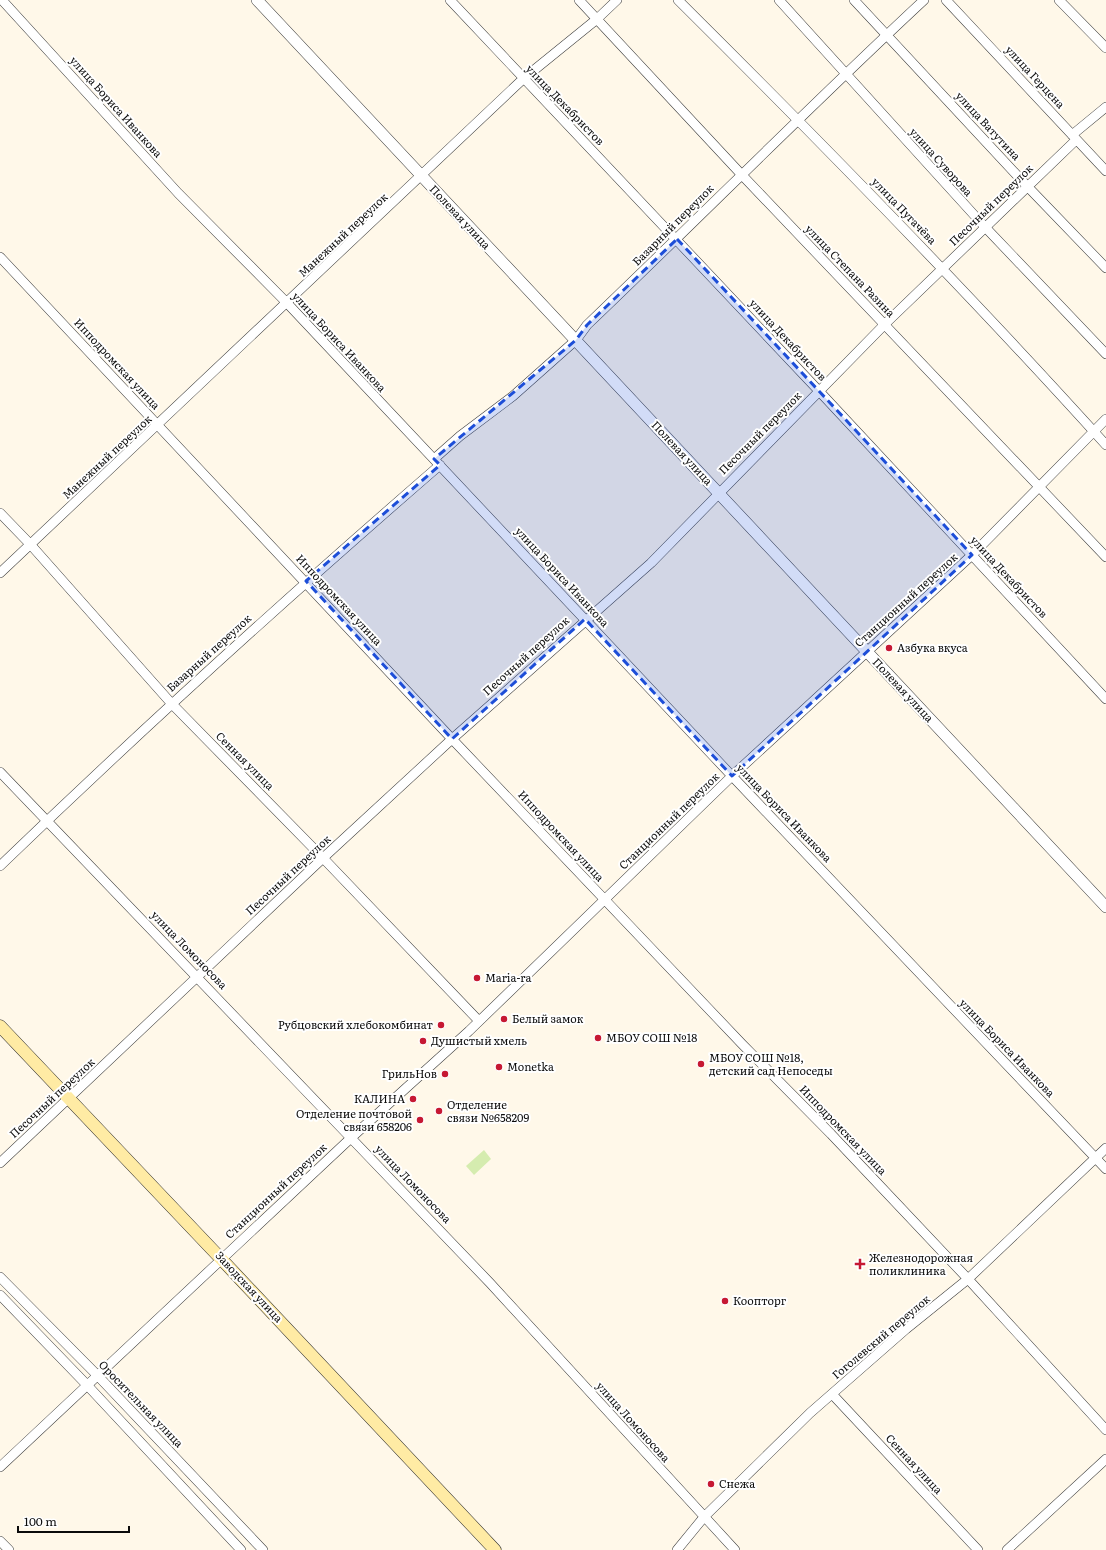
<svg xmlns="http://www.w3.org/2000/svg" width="1106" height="1550" viewBox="0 0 1106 1550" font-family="Literata,serif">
<rect width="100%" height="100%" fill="#fff8e9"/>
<path fill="#d5ecaf" d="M484,1150L491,1159L474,1175L466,1166Z"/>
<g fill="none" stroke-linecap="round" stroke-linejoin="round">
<g stroke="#3e3e3e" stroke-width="10">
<path id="minor" d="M2,0L178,193L287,303L732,776L1106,1169
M450,0L819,391L1106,699
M579,0L741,174L1106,557
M678,0C824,145 968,292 1106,445
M779,0L985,227L1106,354
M854,0L1027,186L1106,268
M946,0L1106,171
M1059,0L1106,48
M1072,135L1106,107
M0,257L452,739L742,1044L831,1134L968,1279L1106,1430
M434,459L460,436L513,396L576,340L587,325C700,217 810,106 924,0
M0,513L30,544L171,703L323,858L479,1021
M0,573L523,79L597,19L617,0
M0,772L490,1283L735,1550
M0,866C143,728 290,595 440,465
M0,1163L323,858L452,739L651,563L885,324L1076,140
M0,1277L98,1376L263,1550
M0,1295L87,1385L241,1550
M832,1394L978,1550
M0,1467L352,1137L469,1031L732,776L972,555L1106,419
M0,1541L9,1550
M677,1550L704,1517L810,1413L906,1329L968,1279L1106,1148
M1007,1550L1106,1459"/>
</g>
<g stroke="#3e3e3e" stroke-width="12">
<path id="tertiary" d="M257,0L1106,907"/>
</g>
<g stroke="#2d2d2d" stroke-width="13">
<path id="secondary" d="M0,1026L225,1263L495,1550"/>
</g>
<use href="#minor" stroke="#fff" stroke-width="9"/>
<use href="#tertiary" stroke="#fff" stroke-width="11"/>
<use href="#secondary" stroke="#ffeba4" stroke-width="12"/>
</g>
<path fill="#1d4ed8" fill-opacity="0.2" stroke="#1d4ed8" stroke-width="3" stroke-dasharray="8 5" stroke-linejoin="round" d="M677,239L972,555L732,776L585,619L452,739L306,581L440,465L434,459L576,340L587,325Z"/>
<g fill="#c61833" stroke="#fff" stroke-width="1.5">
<circle cx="889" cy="648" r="4"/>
<circle cx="477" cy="978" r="4"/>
<circle cx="504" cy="1019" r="4"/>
<circle cx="441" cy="1025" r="4"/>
<circle cx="598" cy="1038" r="4"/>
<circle cx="423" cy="1041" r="4"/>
<circle cx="701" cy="1064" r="4"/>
<circle cx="499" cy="1067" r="4"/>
<circle cx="445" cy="1074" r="4"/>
<circle cx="413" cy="1099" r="4"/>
<circle cx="439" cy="1111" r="4"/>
<circle cx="420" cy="1120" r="4"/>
<path d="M858 1258h4v4h4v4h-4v4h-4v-4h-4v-4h4z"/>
<circle cx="725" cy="1301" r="4"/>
<circle cx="711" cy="1484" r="4"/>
</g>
<g text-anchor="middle" stroke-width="4" stroke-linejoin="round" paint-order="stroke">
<g font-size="11" fill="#0b0b0b" stroke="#fff">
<text transform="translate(1035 77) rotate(47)" y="4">улица Герцена</text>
<text transform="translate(565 105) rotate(46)" y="4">улица Декабристов</text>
<text transform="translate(116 107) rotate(48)" y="4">улица Бориса Иванкова</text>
<text transform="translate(988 126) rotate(47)" y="4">улица Ватутина</text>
<text transform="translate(941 162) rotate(48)" y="4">улица Суворова</text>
<text transform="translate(991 205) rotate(-44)" y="4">Песочный переулок</text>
<text transform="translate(904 211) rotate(46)" y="4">улица Пугачёва</text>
<text transform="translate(460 217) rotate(47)" y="4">Полевая улица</text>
<text transform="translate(673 225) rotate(-45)" y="4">Базарный переулок</text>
<text transform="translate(343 235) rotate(-43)" y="4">Манежный переулок</text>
<text transform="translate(850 271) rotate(46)" y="4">улица Степана Разина</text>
<text transform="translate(788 340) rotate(47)" y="4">улица Декабристов</text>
<text transform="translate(339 342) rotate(47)" y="4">улица Бориса Иванкова</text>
<text transform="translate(117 364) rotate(47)" y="4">Ипподромская улица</text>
<text transform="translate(760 433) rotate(-45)" y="4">Песочный переулок</text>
<text transform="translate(682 453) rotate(47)" y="4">Полевая улица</text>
<text transform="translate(107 457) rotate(-43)" y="4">Манежный переулок</text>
<text transform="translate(562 577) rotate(47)" y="4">улица Бориса Иванкова</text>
<text transform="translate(1009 577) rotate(47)" y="4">улица Декабристов</text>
<text transform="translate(339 600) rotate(47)" y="4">Ипподромская улица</text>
<text transform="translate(906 600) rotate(-42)" y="4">Станционный переулок</text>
<text transform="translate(209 653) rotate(-42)" y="4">Базарный переулок</text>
<text transform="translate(526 656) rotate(-42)" y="4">Песочный переулок</text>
<text transform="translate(903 690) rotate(47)" y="4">Полевая улица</text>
<text transform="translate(245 761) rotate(45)" y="4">Сенная улица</text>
<text transform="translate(784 813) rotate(46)" y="4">улица Бориса Иванкова</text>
<text transform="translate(669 821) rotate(-44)" y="4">Станционный переулок</text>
<text transform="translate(561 836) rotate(47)" y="4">Ипподромская улица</text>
<text transform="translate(288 875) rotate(-43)" y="4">Песочный переулок</text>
<text transform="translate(189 950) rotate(46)" y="4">улица Ломоносова</text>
<text transform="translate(1007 1048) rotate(46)" y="4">улица Бориса Иванкова</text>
<text transform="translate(52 1098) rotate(-43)" y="4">Песочный переулок</text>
<text transform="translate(843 1130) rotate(46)" y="4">Ипподромская улица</text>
<text transform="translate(413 1184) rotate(46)" y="4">улица Ломоносова</text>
<text transform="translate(276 1191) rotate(-43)" y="4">Станционный переулок</text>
<text transform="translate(249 1287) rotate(47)" y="4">Заводская улица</text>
<text transform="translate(881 1337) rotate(-40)" y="4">Гоголевский переулок</text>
<text transform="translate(141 1404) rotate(46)" y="4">Оросительная улица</text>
<text transform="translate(633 1422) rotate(48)" y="4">улица Ломоносова</text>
<text transform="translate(914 1464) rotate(47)" y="4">Сенная улица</text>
</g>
<g font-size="11" fill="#0b0b0b" stroke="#fff" text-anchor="start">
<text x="897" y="652">Азбука вкуса</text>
<text x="485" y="982">Maria-ra</text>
<text x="512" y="1023">Белый замок</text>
<text x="433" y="1029" text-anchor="end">Рубцовский хлебокомбинат</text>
<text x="606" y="1042">МБОУ СОШ №18</text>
<text x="431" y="1045">Душистый хмель</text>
<text x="709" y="1062">МБОУ СОШ №18,<tspan x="709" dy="13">детский сад Непоседы</tspan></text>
<text x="507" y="1071">Monetka</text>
<text x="437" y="1078" text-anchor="end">ГрильНов</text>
<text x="405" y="1103" text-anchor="end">КАЛИНА</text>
<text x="447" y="1109">Отделение<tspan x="447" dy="13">связи №658209</tspan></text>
<text x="412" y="1118" text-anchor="end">Отделение почтовой<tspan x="412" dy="13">связи 658206</tspan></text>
<text x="869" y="1262">Железнодорожная<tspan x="869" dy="13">поликлиника</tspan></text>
<text x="733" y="1305">Коопторг</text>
<text x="719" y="1488">Снежа</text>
</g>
</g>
<path d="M18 1526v6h111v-6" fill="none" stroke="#0b0b0b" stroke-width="2"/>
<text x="24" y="1526" font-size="12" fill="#0b0b0b" stroke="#ffffff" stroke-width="3" paint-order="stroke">100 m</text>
</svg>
